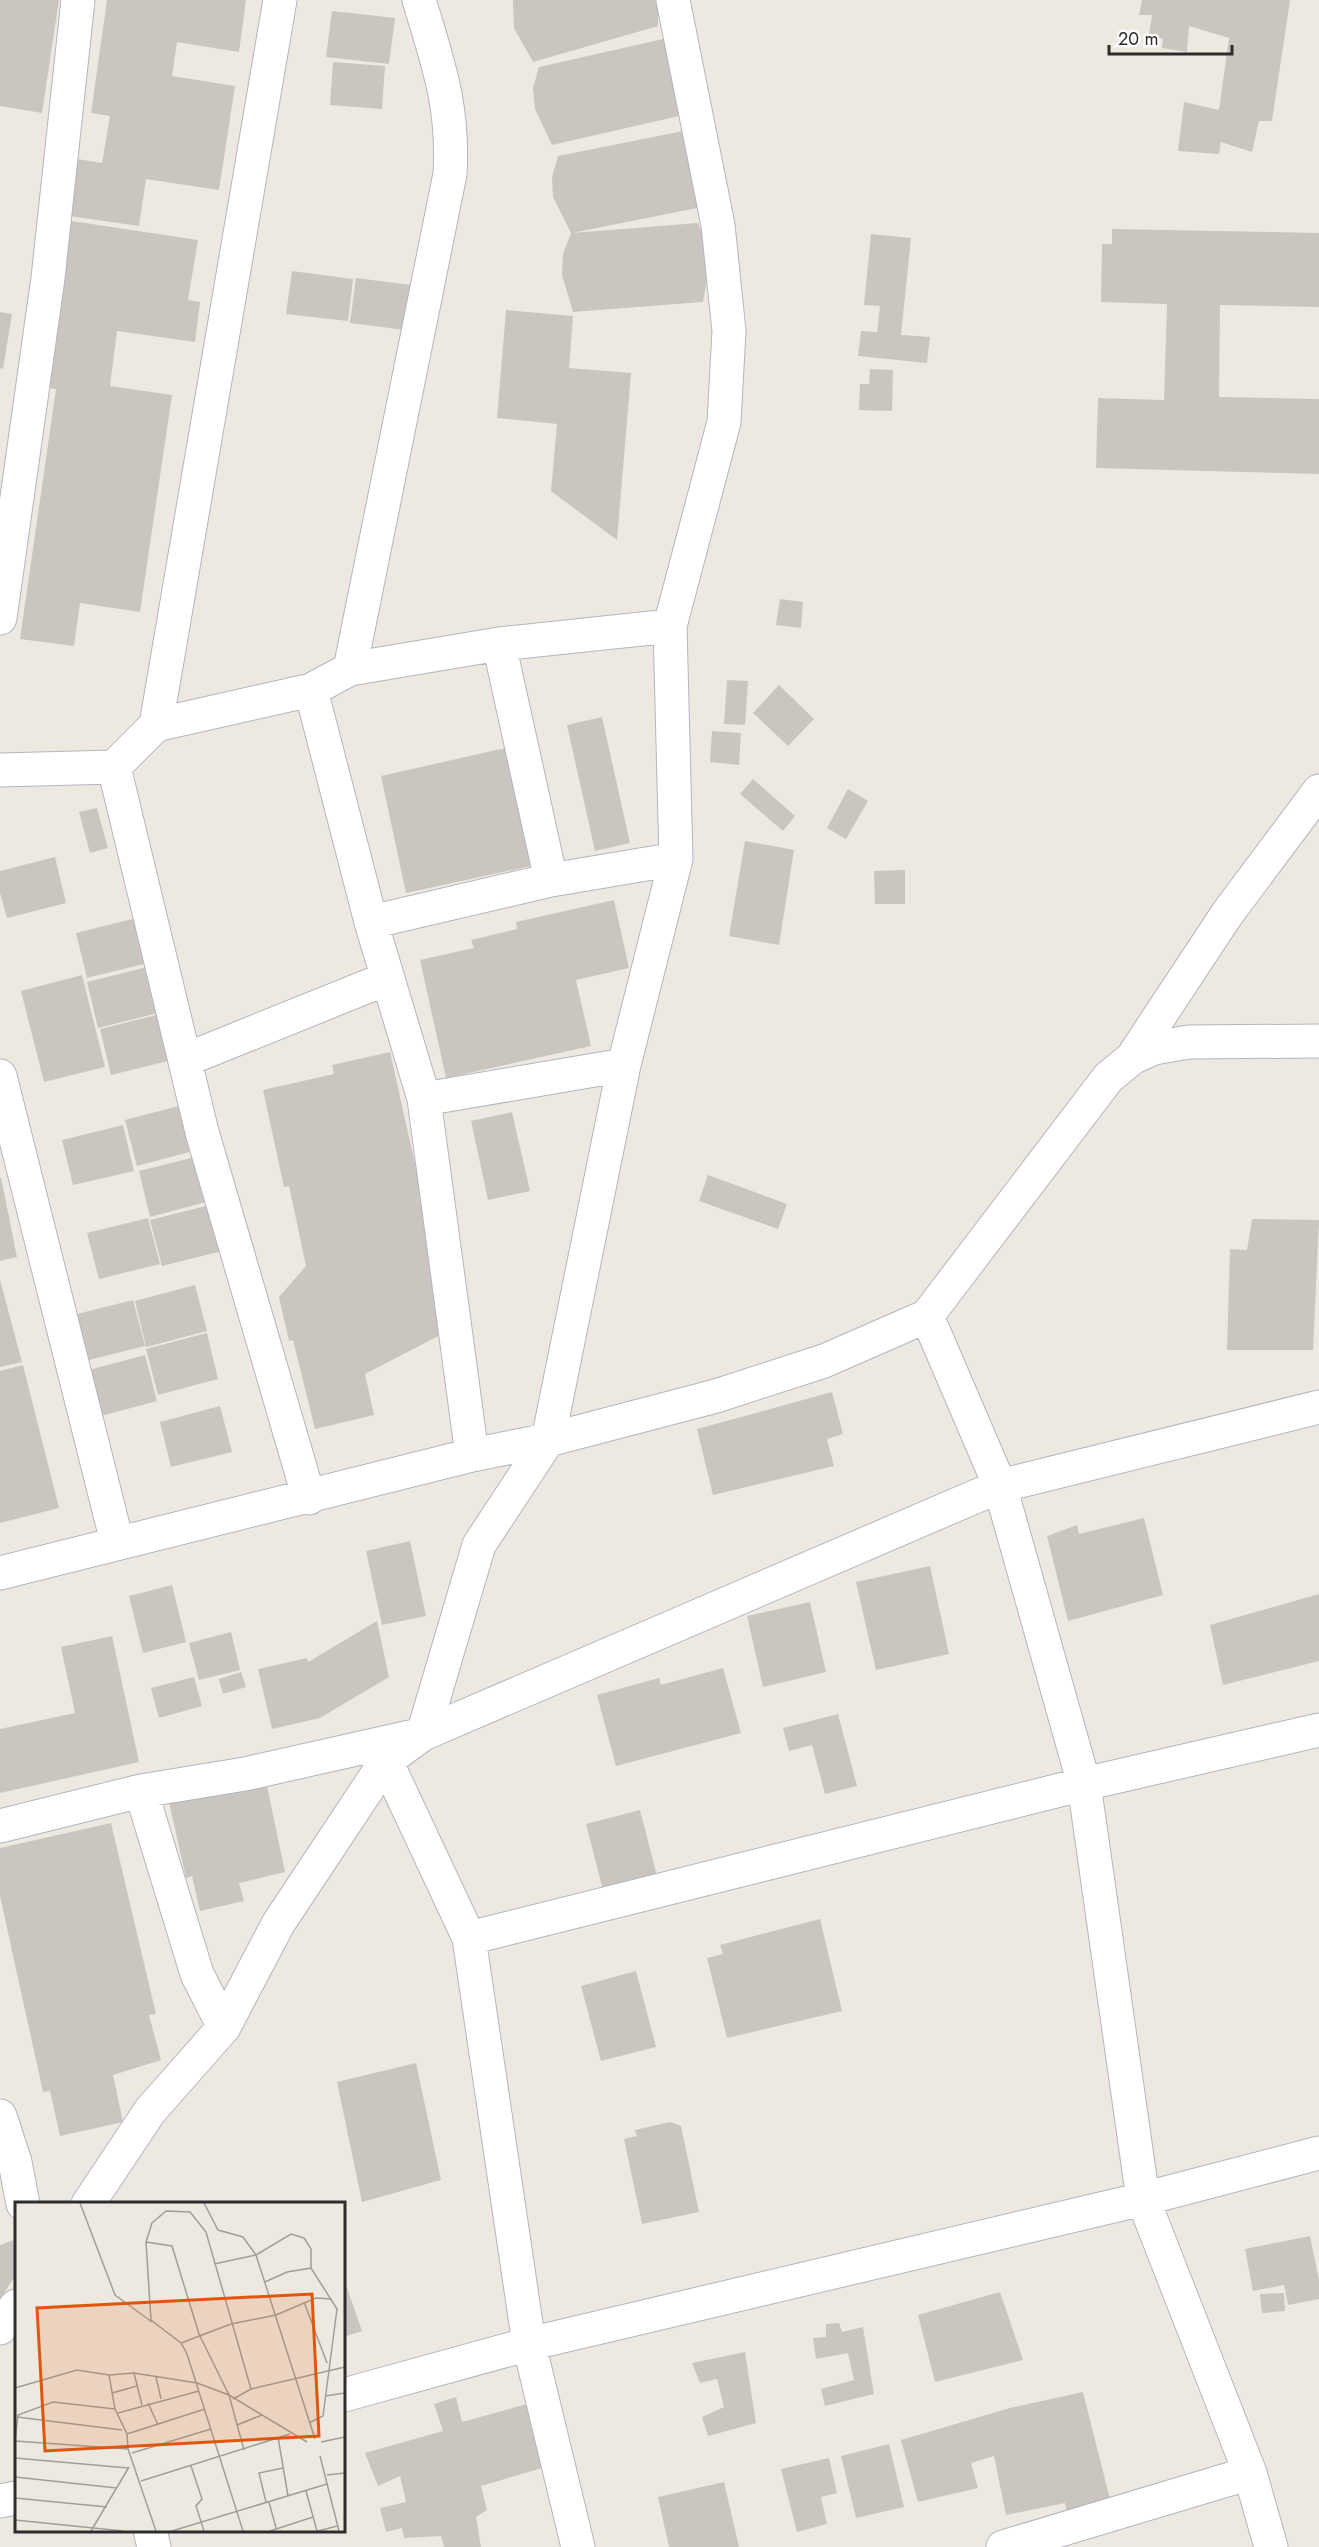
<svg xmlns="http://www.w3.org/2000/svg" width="1319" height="2547" viewBox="0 0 1319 2547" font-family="Jost,sans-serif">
<rect width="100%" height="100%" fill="#eee9e0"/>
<path fill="#cac5bf" d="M0,0H59L42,113L0,106Z
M107,0H246L239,52L177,42L172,76L235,86L219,190L146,179L139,226L69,216L77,159L102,163L110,116L91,113Z
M513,0H658V26L533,62L514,28Z
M1142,0H1290L1272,121H1259L1252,152L1221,142L1219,154L1178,151L1184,102L1219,110L1229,38L1189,26L1187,52L1162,48L1163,39L1149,34L1152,15H1139Z
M332,11L395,18L389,64L326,57Z
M663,39L677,63L679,116L552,145L535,109L533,88L539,67Z
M333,62L385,66L382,109L330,105Z
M683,131L699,194L697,208L572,233L698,223L708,249L709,268L703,302L573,312L562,275L563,254L571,233L553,197L552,177L558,156Z
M65,220L198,240L188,300L200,302L195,342L117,331L110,386L172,395L140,612L80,603L74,646L20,639L56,389L41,387Z
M1112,229L1319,233V307L1220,305L1219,397L1319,399V474L1096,468L1098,398L1164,400L1167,304L1101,302L1102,244H1112Z
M871,234L911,238L901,335L930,337L927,363L858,356L861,331L877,332L880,306L864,305Z
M292,271L353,279L348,321L286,314Z
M356,278L419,286L413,331L350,323Z
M506,310L573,316L569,368L631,373L617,540L551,491L557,424L497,418Z
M0,312L12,314L3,369L0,368Z
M870,369L893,370L892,411L859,410L860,384H869Z
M780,599L803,602L801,628L776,625Z
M727,680L748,681L745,725L724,724Z
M779,685L814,719L788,746L753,713Z
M602,717L630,843L595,851L567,725Z
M712,731L741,733L739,765L710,762Z
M514,746L540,864L406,893L381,776Z
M753,779L795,816L783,831L740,794Z
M848,789L868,801L846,839L827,828Z
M97,808L108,848L90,853L79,812Z
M745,841L794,850L779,945L729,936Z
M55,857L66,903L7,918L0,893V871Z
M905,870V904H875L874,871Z
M614,900L629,968L576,980L591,1046L446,1078L420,960L474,948L471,940L517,929L516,922Z
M136,918L148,963L87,978L76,933Z
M147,967L158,1013L98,1028L87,982Z
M82,975L105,1067L44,1082L21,991Z
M160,1014L172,1060L111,1075L100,1029Z
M390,1052L452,1329L365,1374L374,1415L315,1429L293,1340L289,1341L279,1297L306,1266L289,1186L284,1187L263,1090L334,1074L332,1065Z
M186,1104L197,1150L137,1166L125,1120Z
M512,1112L530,1191L488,1200L471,1121Z
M123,1125L134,1171L73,1185L62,1140Z
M199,1156L210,1201L150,1217L139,1171Z
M708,1175L787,1204L778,1229L699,1201Z
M1,1177L17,1257L0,1261V1178Z
M210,1205L222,1251L162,1266L150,1220Z
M148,1218L160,1264L99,1279L87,1233Z
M1252,1219L1319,1220L1313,1350H1227L1230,1249L1247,1250Z
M0,1280L22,1362L0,1367Z
M195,1285L207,1331L146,1347L135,1301Z
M133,1300L145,1346L85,1361L73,1315Z
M207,1333L218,1379L158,1395L146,1349Z
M145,1355L157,1401L97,1417L85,1371Z
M23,1365L59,1508L0,1523V1371Z
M832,1392L843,1434L827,1439L834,1466L713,1495L697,1429Z
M220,1406L232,1452L171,1467L160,1422Z
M1144,1518L1163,1595L1068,1621L1047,1536L1077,1525L1079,1534Z
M410,1541L426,1616L382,1625L366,1551Z
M930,1566L949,1654L876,1670L856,1582Z
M172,1585L186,1642L143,1653L129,1596Z
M1319,1594V1661L1223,1685L1210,1625Z
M810,1602L826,1672L763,1687L747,1616Z
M377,1621L389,1677L320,1718L272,1729L258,1669L307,1658L308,1662Z
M231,1632L240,1670L199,1680L189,1643Z
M112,1636L139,1762L0,1793V1729L75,1713L61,1647Z
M723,1668L741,1733L616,1766L597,1695L659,1678L661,1685Z
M241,1672L246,1687L223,1694L219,1679Z
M194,1677L202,1706L159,1718L151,1688Z
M838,1714L857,1786L825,1794L812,1745L789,1751L783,1728Z
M266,1781L285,1872L239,1883L244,1901L200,1911L192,1876L186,1878L169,1802Z
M640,1810L657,1876L603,1890L586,1824Z
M111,1823L156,2014L149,2015L161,2060L113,2075L123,2122L60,2136L50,2091L43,2092L0,1896V1848Z
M820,1919L842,2011L727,2038L707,1958L723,1954L720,1945Z
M636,1971L656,2047L601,2061L581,1986Z
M416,2063L441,2180L362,2202L337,2082Z
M670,2122L681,2126L699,2212L642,2224L624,2139L637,2136L635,2130Z
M1310,2236L1319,2280V2299L1288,2305L1284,2285L1253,2291L1245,2249Z
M16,2239V2275L0,2299V2245Z
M344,2279L362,2331L344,2337Z
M1000,2292L1023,2360L935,2382L918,2315Z
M1284,2293L1285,2311L1262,2313L1260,2294Z
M839,2323L842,2332L863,2327L874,2394L825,2406L821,2389L854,2380L848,2353L816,2359L813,2338L826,2337V2324Z
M745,2352L756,2423L708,2436L702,2417L724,2407L717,2379L700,2383L692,2363Z
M1083,2392L1111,2503L1067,2514L1065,2503L1006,2515L994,2456L971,2463L978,2488L918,2502L901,2440L1010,2408Z
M456,2397L462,2422L545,2399L563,2462L481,2486L487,2510L476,2517L481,2547H444L441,2536L404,2538L402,2528L386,2532L380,2508L406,2502L400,2476L378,2486L365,2453L443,2431L434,2404Z
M889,2444L904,2507L856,2518L841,2456Z
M829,2458L837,2493L821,2497L827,2524L797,2532L781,2469Z
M724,2482L739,2547H669L658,2497Z"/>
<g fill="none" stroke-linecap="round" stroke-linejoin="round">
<g stroke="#b3b5c0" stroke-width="35">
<path id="minor" d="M0,618L48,278L78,0
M499,644L551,880
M350,669L450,174C454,106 438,63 419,0
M311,690L371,922L424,1099L472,1455
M156,725L280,0
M114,767L202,1132L309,1498
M0,770L114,767L156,725L311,690L350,669L499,644L670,626
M371,922L551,880L676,859
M1132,1058L1227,914L1319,791
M185,1060L388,978
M0,1076L117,1542
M424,1099L624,1065
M927,1316L1000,1486L1084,1784L1143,2199L1250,2473L1271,2547
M0,1573L472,1455L548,1440L716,1396L824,1361L927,1316L1108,1078L1132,1058L1154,1048L1189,1042L1319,1041
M386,1761L469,1938L529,2344L578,2547
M141,1791L197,1974L224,2027
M0,1826L141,1791L245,1774L423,1734L1000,1486L1319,1407
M469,1938L1084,1784L1319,1730
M0,2116L15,2162L23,2204
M88,2204L150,2111L224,2027L278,1924L386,1761L423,1734L479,1545L548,1440L624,1065L676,859L670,626L724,422L729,331L718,225L673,0
M0,2328L16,2306
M344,2395L529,2344L1143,2199L1319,2153
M0,2501L16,2498
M150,2530L154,2547
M1003,2547L1250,2473"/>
</g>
<use href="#minor" stroke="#fff" stroke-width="33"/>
</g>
<g transform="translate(15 2202)">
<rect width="330" height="330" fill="#eee9e0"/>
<path fill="none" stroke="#a19e98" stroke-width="1.5" d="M65,1L100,93L137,120M189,1L203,28L228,35L241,53L300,237M131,40L157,44L184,132L214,193L229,248M199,62L241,53L276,32L289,36L296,47V66L272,70L250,80M289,100L312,161M166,141L216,122L261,113L301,96L317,97M119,171L127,203M94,173L100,207L112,232L113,247L141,329M141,175L146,197M0,186L62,168L94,173L119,171L182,181L214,193L292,240M97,191L122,184M310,194L330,191M218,197L236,187L330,165M133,201L143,223M103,211L184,189M2,215L107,228M294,221L308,214L322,107L296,66M222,223L247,213M112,232L190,207M263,235L273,294M0,238L3,213L38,200L100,207M0,239L113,247M306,240L330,235M117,251L196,227M305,254L324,329M0,256L113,266M176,264L187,297L181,304L189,329M312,273L330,271M0,275L102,286M126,279L275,232M291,289L302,329M0,296L92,305M251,300L244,271L268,266M254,300L261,326M0,318L108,329M76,329L114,265M157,329L312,282M228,329L172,152L166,141L136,118L131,40L137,21L151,9L175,10L191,30L236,187M255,329L298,315M303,329L322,324"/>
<path fill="#df570e" fill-opacity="0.15" stroke="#df570e" stroke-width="3" d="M297,92L304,234L30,249L22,106Z"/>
<rect width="330" height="330" fill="none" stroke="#2d2d2d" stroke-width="3"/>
</g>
<path d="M1109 45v9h123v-9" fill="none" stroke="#2d2d2d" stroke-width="3"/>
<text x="1118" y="45" font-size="18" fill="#2d2d2d" stroke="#ffffff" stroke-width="4.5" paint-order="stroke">20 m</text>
</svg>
